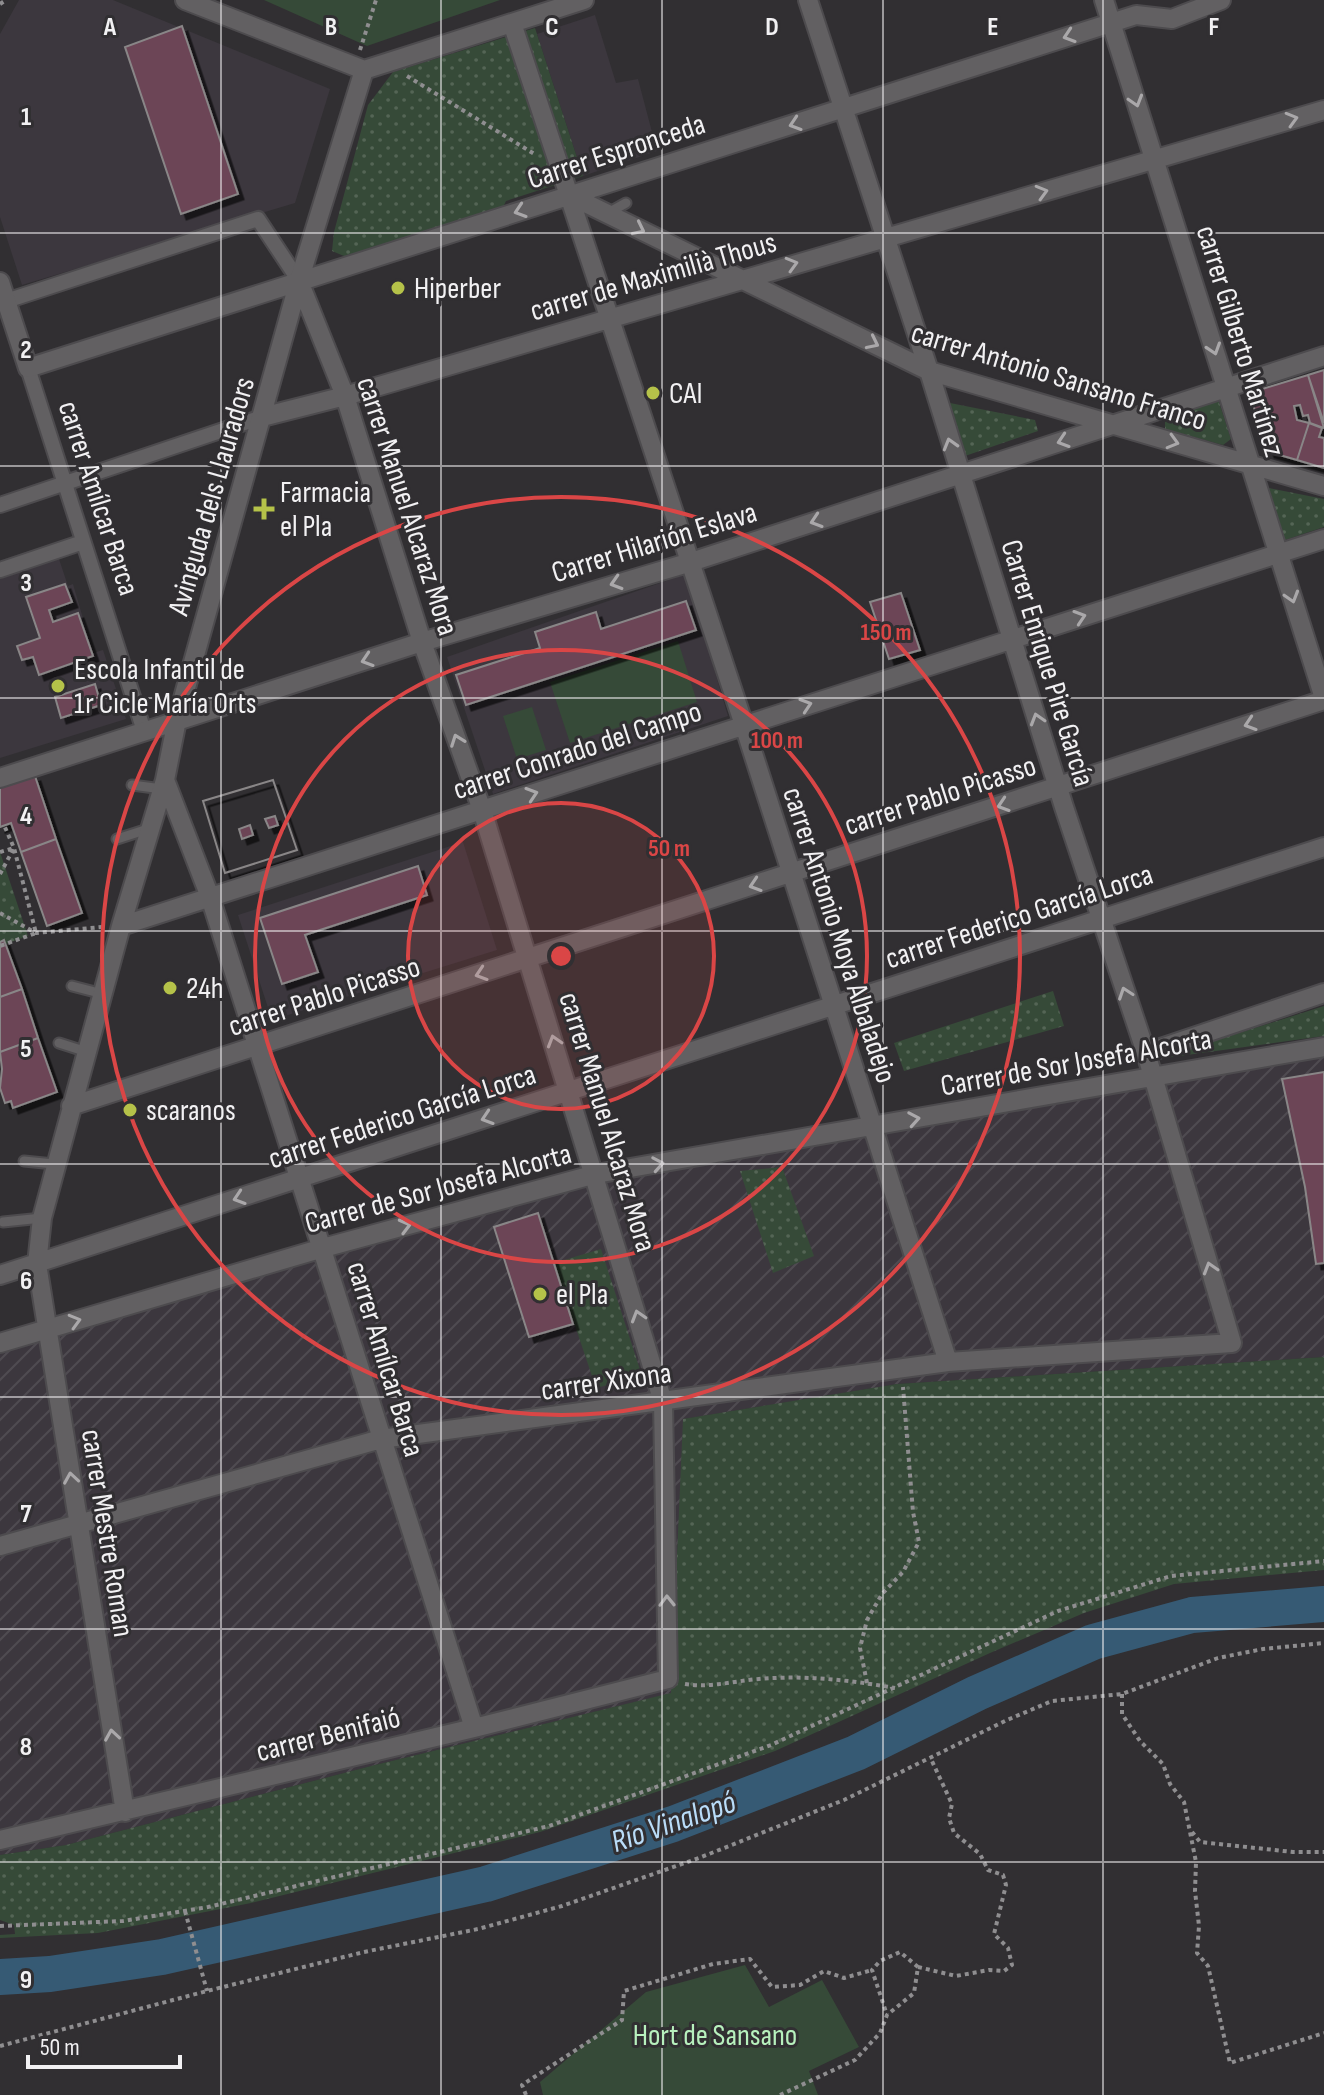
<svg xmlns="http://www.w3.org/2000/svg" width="1324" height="2095" viewBox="0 0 1324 2095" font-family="'Sofia Sans Condensed',sans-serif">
<defs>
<pattern id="industrial-furrows" width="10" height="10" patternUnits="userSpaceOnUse" patternTransform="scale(2)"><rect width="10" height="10" fill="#3c373e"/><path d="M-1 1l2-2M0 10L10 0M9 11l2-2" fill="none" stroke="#4f4b51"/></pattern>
<pattern id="grass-dots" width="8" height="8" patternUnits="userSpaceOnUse" patternTransform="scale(2)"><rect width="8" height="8" fill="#364a38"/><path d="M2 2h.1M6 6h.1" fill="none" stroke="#546555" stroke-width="1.8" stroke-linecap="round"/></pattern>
<filter id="shadow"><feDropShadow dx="5.5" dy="5.5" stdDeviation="0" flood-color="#0009"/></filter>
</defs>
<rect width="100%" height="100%" fill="#312f32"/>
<path fill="#3c373e" d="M19,0H113L330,89L295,203L22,285L0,217V34Z
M595,15L616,83L638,79L657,151L583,176L537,34Z
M59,559L68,586L73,584L93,653L103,650L126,719L0,758V579Z
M686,574L728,716L493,794L447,657Z
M463,842L497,950L272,1020L238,915Z"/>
<path fill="url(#industrial-furrows)" d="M1324,1056V1357L897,1384L684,1419L685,1690L371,1766L66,1845L0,1855V1345L568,1182Z"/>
<path fill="url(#grass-dots)" d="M535,28L583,176L506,201L501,211L356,256H344L332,251L334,232L368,105L393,72Z
M1218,399L1231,439L1223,445L1165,429V416Z
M950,403L1035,420L1038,431L965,456Z
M1269,488L1324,499V527L1285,540Z
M0,852L28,936L0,946Z
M1053,991L1064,1026L904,1071L894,1043Z
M1324,1006V1036L1158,1059Z
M782,1167L814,1256L773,1273L740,1171Z
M601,1249L642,1376L596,1388L554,1263Z
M1324,1357V1570L1174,1584L1084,1613L990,1653L775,1751L540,1832L251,1903L98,1933L0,1938V1935L15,1934L14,1925L0,1920V1855L66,1845L371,1766L671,1693L683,1419L897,1384Z"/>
<path fill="#364a38" d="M264,0H500L367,46Z
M678,641L697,702L570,743L550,682Z
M532,707L546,750L517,759L503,716Z
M745,1965L769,2007L822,1980L859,2047L809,2071L818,2095H543L540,2082L646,1992Z"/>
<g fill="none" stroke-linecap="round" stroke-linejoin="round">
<path stroke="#365a74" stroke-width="36" d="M0,1977L50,1974L162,1957L486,1884L673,1824L856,1753L977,1693L1093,1642L1192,1615L1324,1604"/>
</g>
<path fill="#6c4557" stroke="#898687" stroke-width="2" fill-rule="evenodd" filter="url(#shadow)" d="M182,26L238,194L181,214L125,47Z
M1324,370V423L1308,375Z
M1308,375L1324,428L1310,423L1308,415L1303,416L1300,405L1294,406L1297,420L1309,423L1297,460L1269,452L1249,393Z
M1309,423L1322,428L1319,437L1324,438V468L1297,460Z
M65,584L72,602L49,610L53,622L78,613L93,656L39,675L33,657L22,660L17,646L40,638L26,597Z
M901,593L920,650L889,659L870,602Z
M686,601L696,630L466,705L456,675L540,648L535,632L596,612L601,629Z
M95,684L101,705L61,718L55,697Z
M35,776L56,839L21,852L11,823L0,827V786Z
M273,780L297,850L225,873L203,801ZM275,816L278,825L269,828L265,819ZM250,825L253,835L242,839L239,829Z
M273,780L297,850L225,873L203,801Z
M56,839L82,913L47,926L21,852Z
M418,866L427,895L305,935L318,972L282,984L260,918Z
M4,940L22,989L0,997V942Z
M22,989L38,1038L0,1052V997Z
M38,1038L57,1092L13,1108L11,1101L5,1103L0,1088L2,1069L0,1052Z
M1324,1072V1263L1316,1264L1305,1187L1282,1079Z
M538,1213L573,1324L529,1337L494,1227Z"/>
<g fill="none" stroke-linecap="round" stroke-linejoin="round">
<g stroke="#4d4b4e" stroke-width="13">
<path id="service" d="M608,213L626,203
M132,785L162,789
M117,839L151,828
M72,986L103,994
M59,1043L87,1052
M24,1161L54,1164
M3,1222L42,1218"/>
</g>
<g stroke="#4d4b4e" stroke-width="18">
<path id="pedestrian" d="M6,301L258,219L299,281
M28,368L144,731
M0,505L262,417
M0,570L83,542"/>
</g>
<g stroke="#4d4b4e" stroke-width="22">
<path id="minor" d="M185,0L364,70
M1104,0L1324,698
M512,23L744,725L948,1362
M364,70L584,0
M569,195L929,371L1324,486
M0,282L28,368L1136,15L1172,19L1221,0
M262,417L345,396L1324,110
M0,778L422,642L691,562L1324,356
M165,780L210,897L474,1728
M121,926L1324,539
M1146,1053L1324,993
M71,1106L1324,700
M0,1275L1324,847
M0,1343L323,1248L596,1174L1324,1047
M0,1546L381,1439L948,1362L1232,1343L1146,1053L1064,807L929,371L808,0
M125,1812L37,1264L42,1218L121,926L165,780L177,720L299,281L364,70
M0,1840L474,1728L668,1679L663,1402L482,810L422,642L345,396L299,281"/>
</g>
<path stroke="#8f8e90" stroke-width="4" stroke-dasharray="4 4" stroke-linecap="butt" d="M0,4L6,0
M360,50L376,0
M407,76L536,155
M0,852L14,848L36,933L0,946
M0,874L14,848L4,825
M0,913L36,933L102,927
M867,1683L860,1648L867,1620L882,1594L903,1572L919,1542L913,1512L903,1387
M685,1684C711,1688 733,1681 759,1679C805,1675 849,1680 895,1688
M1122,1694V1714L1140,1741L1163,1764L1170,1784L1184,1802L1196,1862L1195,1891L1199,1926L1197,1953L1208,1966L1230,2063L1324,2033
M1192,1832L1200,1842L1293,1852H1324
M185,1911L207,1991
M0,1926L123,1921L208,1907L549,1826L771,1745L1058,1611L1171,1576L1324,1561
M918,1967L956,1976L989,1970L1004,1971L1012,1965L1008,1948L994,1934L1006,1885L1003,1875L988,1870L980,1854L954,1833L949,1818L952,1804L931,1759
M0,2046L207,1991L364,1952L478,1929L562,1906L699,1858L844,1800L1007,1720L1052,1701L1122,1694L1218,1658L1263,1649L1324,1643
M526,2095L522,2085L622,2020L624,1991L713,1964L750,1959L772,1987L800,1985L824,1971L844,1978L872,1970
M780,2095L855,2060L880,2033L887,2015L914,1993L918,1967L900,1952L880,1961L872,1970L887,2015"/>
<use href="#service" stroke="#626062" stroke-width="9"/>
<use href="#pedestrian" stroke="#626062" stroke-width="14"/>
<use href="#minor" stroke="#626062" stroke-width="18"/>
</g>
<defs><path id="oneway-chevron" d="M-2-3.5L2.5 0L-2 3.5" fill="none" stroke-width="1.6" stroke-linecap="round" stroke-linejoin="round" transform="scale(2)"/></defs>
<g stroke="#aaa8aa">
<use href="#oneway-chevron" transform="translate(1069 36) rotate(162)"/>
<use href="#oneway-chevron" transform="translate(1136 101) rotate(73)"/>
<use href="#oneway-chevron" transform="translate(1292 119) rotate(-16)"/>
<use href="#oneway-chevron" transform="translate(795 124) rotate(162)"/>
<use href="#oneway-chevron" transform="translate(1042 192) rotate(-16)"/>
<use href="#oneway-chevron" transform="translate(520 211) rotate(162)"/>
<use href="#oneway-chevron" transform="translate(639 229) rotate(26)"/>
<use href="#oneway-chevron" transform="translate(792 264) rotate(-16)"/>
<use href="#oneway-chevron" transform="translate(873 343) rotate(26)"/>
<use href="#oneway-chevron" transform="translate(1214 349) rotate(72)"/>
<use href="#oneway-chevron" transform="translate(1063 441) rotate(162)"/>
<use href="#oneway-chevron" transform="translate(1173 442) rotate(16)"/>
<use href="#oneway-chevron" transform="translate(950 444) rotate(-106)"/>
<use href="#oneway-chevron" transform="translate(816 521) rotate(162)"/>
<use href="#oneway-chevron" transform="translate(616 583) rotate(163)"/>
<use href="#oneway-chevron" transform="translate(1292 597) rotate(73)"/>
<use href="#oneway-chevron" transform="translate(1080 617) rotate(-18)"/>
<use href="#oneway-chevron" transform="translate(367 660) rotate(162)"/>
<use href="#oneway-chevron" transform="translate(806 705) rotate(-18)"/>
<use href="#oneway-chevron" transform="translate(1037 719) rotate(-107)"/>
<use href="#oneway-chevron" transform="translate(1250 724) rotate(162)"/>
<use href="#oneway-chevron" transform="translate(457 740) rotate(-110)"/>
<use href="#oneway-chevron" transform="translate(532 794) rotate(-18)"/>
<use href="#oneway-chevron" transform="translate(1003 805) rotate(162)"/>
<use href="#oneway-chevron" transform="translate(755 885) rotate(162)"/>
<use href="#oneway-chevron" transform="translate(481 974) rotate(162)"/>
<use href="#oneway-chevron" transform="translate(1125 993) rotate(-109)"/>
<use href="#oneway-chevron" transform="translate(554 1041) rotate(-107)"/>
<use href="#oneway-chevron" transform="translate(487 1118) rotate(162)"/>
<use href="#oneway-chevron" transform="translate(914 1119) rotate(-10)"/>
<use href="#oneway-chevron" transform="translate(658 1164) rotate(-10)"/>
<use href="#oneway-chevron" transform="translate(239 1198) rotate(162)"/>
<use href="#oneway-chevron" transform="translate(405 1226) rotate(-15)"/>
<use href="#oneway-chevron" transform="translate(1210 1268) rotate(-107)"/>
<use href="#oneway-chevron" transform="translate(638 1316) rotate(-107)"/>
<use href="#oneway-chevron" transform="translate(75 1321) rotate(-16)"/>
<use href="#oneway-chevron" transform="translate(71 1478) rotate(-99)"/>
<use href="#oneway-chevron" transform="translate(667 1601) rotate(-91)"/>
<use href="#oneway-chevron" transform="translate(112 1735) rotate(-99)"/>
</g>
<path fill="none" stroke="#f2f1f3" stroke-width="2" stroke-opacity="0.55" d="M221,0V2095M441,0V2095M662,0V2095M883,0V2095M1103,0V2095M0,233H1324M0,466H1324M0,698H1324M0,931H1324M0,1164H1324M0,1397H1324M0,1629H1324M0,1862H1324"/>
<circle cx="561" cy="956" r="153" fill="#da4646" fill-opacity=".12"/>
<g fill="none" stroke="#da4646" stroke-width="4">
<circle cx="561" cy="956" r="153"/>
<circle cx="561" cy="956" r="306"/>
<circle cx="561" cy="956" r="459"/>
</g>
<g fill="#b5c249" stroke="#312f32" stroke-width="3">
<circle cx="398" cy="288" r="8"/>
<circle cx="653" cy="393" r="8"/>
<path d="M260 497h8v8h8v8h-8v8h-8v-8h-8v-8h8z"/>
<circle cx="58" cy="686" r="8"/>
<circle cx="170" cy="988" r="8"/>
<circle cx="130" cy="1110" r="8"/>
<circle cx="540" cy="1294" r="8"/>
</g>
<g text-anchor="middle" stroke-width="6" stroke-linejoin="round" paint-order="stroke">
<g font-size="30" fill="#f2f1f3" stroke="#312f32">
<text transform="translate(616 151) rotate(-18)" y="10">Carrer Espronceda</text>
<text transform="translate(653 276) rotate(-16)" y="10">carrer de Maximilià Thous</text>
<text transform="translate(1241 341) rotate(73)" y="10">carrer Gilberto Martínez</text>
<text transform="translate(1059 376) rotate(17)" y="10">carrer Antonio Sansano Franco</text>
<text transform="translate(211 496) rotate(-74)" y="10">Avinguda dels Llauradors</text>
<text transform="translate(99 498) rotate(72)" y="10">carrer Amílcar Barca</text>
<text transform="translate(408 506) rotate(72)" y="10">carrer Manuel Alcaraz Mora</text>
<text transform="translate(654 542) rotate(-17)" y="10">Carrer Hilarión Eslava</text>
<text transform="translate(1048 663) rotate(73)" y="10">Carrer Enrique Pire García</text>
<text transform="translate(577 750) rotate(-18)" y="10">carrer Conrado del Campo</text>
<text transform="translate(940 795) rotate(-18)" y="10">carrer Pablo Picasso</text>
<text transform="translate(1019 916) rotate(-18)" y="10">carrer Federico García Lorca</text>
<text transform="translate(840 935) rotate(72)" y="10">carrer Antonio Moya Albaladejo</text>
<text transform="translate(324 996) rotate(-18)" y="10">carrer Pablo Picasso</text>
<text transform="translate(1076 1062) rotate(-10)" y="10">Carrer de Sor Josefa Alcorta</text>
<text transform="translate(402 1116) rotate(-18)" y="10">carrer Federico García Lorca</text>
<text transform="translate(608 1122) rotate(73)" y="10">carrer Manuel Alcaraz Mora</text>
<text transform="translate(438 1188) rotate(-15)" y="10">Carrer de Sor Josefa Alcorta</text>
<text transform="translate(386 1359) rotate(73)" y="10">carrer Amílcar Barca</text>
<text transform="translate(606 1381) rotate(-8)" y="10">carrer Xixona</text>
<text transform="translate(108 1533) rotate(81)" y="10">carrer Mestre Roman</text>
<text transform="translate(328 1734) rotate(-14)" y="10">carrer Benifaió</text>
</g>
<g font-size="30" fill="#f2f1f3" stroke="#312f32" text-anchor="start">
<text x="414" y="298">Hiperber</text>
<text x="669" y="403">CAI</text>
<text x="280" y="502">Farmacia<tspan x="280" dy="34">el Pla</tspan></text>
<text x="74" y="679">Escola Infantil de<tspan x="74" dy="34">1r Cicle María Orts</tspan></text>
<text x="186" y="998">24h</text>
<text x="146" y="1120">scaranos</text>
<text x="556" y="1304">el Pla</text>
</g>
<g font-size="30" fill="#b7f0bd" stroke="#312f32">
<text x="715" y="2045">Hort de Sansano</text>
</g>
<g font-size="32" font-style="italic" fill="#b9dcf8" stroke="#312f32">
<text transform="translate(673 1821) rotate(-19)" y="11">Río Vinalopó</text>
</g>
</g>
<g font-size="26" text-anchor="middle" font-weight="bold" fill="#f2f1f3" stroke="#312f32" stroke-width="6" stroke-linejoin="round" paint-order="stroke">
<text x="110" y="35">A</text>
<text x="331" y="35">B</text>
<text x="552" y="35">C</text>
<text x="772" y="35">D</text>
<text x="993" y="35">E</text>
<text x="1214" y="35">F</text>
<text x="26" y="125">1</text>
<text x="26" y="358">2</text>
<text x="26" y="591">3</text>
<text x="26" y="824">4</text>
<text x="26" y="1057">5</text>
<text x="26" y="1289">6</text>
<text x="26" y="1522">7</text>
<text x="26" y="1755">8</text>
<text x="26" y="1988">9</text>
</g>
<circle cx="561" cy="956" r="12" fill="#da4646" stroke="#312f32" stroke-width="4"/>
<g font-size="24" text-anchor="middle" font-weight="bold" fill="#da4646" stroke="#312f32" stroke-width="6" stroke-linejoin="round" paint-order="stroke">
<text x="886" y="640">150 m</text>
<text x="777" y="748">100 m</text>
<text x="669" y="856">50 m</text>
</g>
<path d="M28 2055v12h152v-12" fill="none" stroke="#f2f1f3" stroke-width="4"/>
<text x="40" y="2055" font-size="24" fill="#f2f1f3" stroke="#312f32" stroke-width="6" paint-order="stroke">50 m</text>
</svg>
